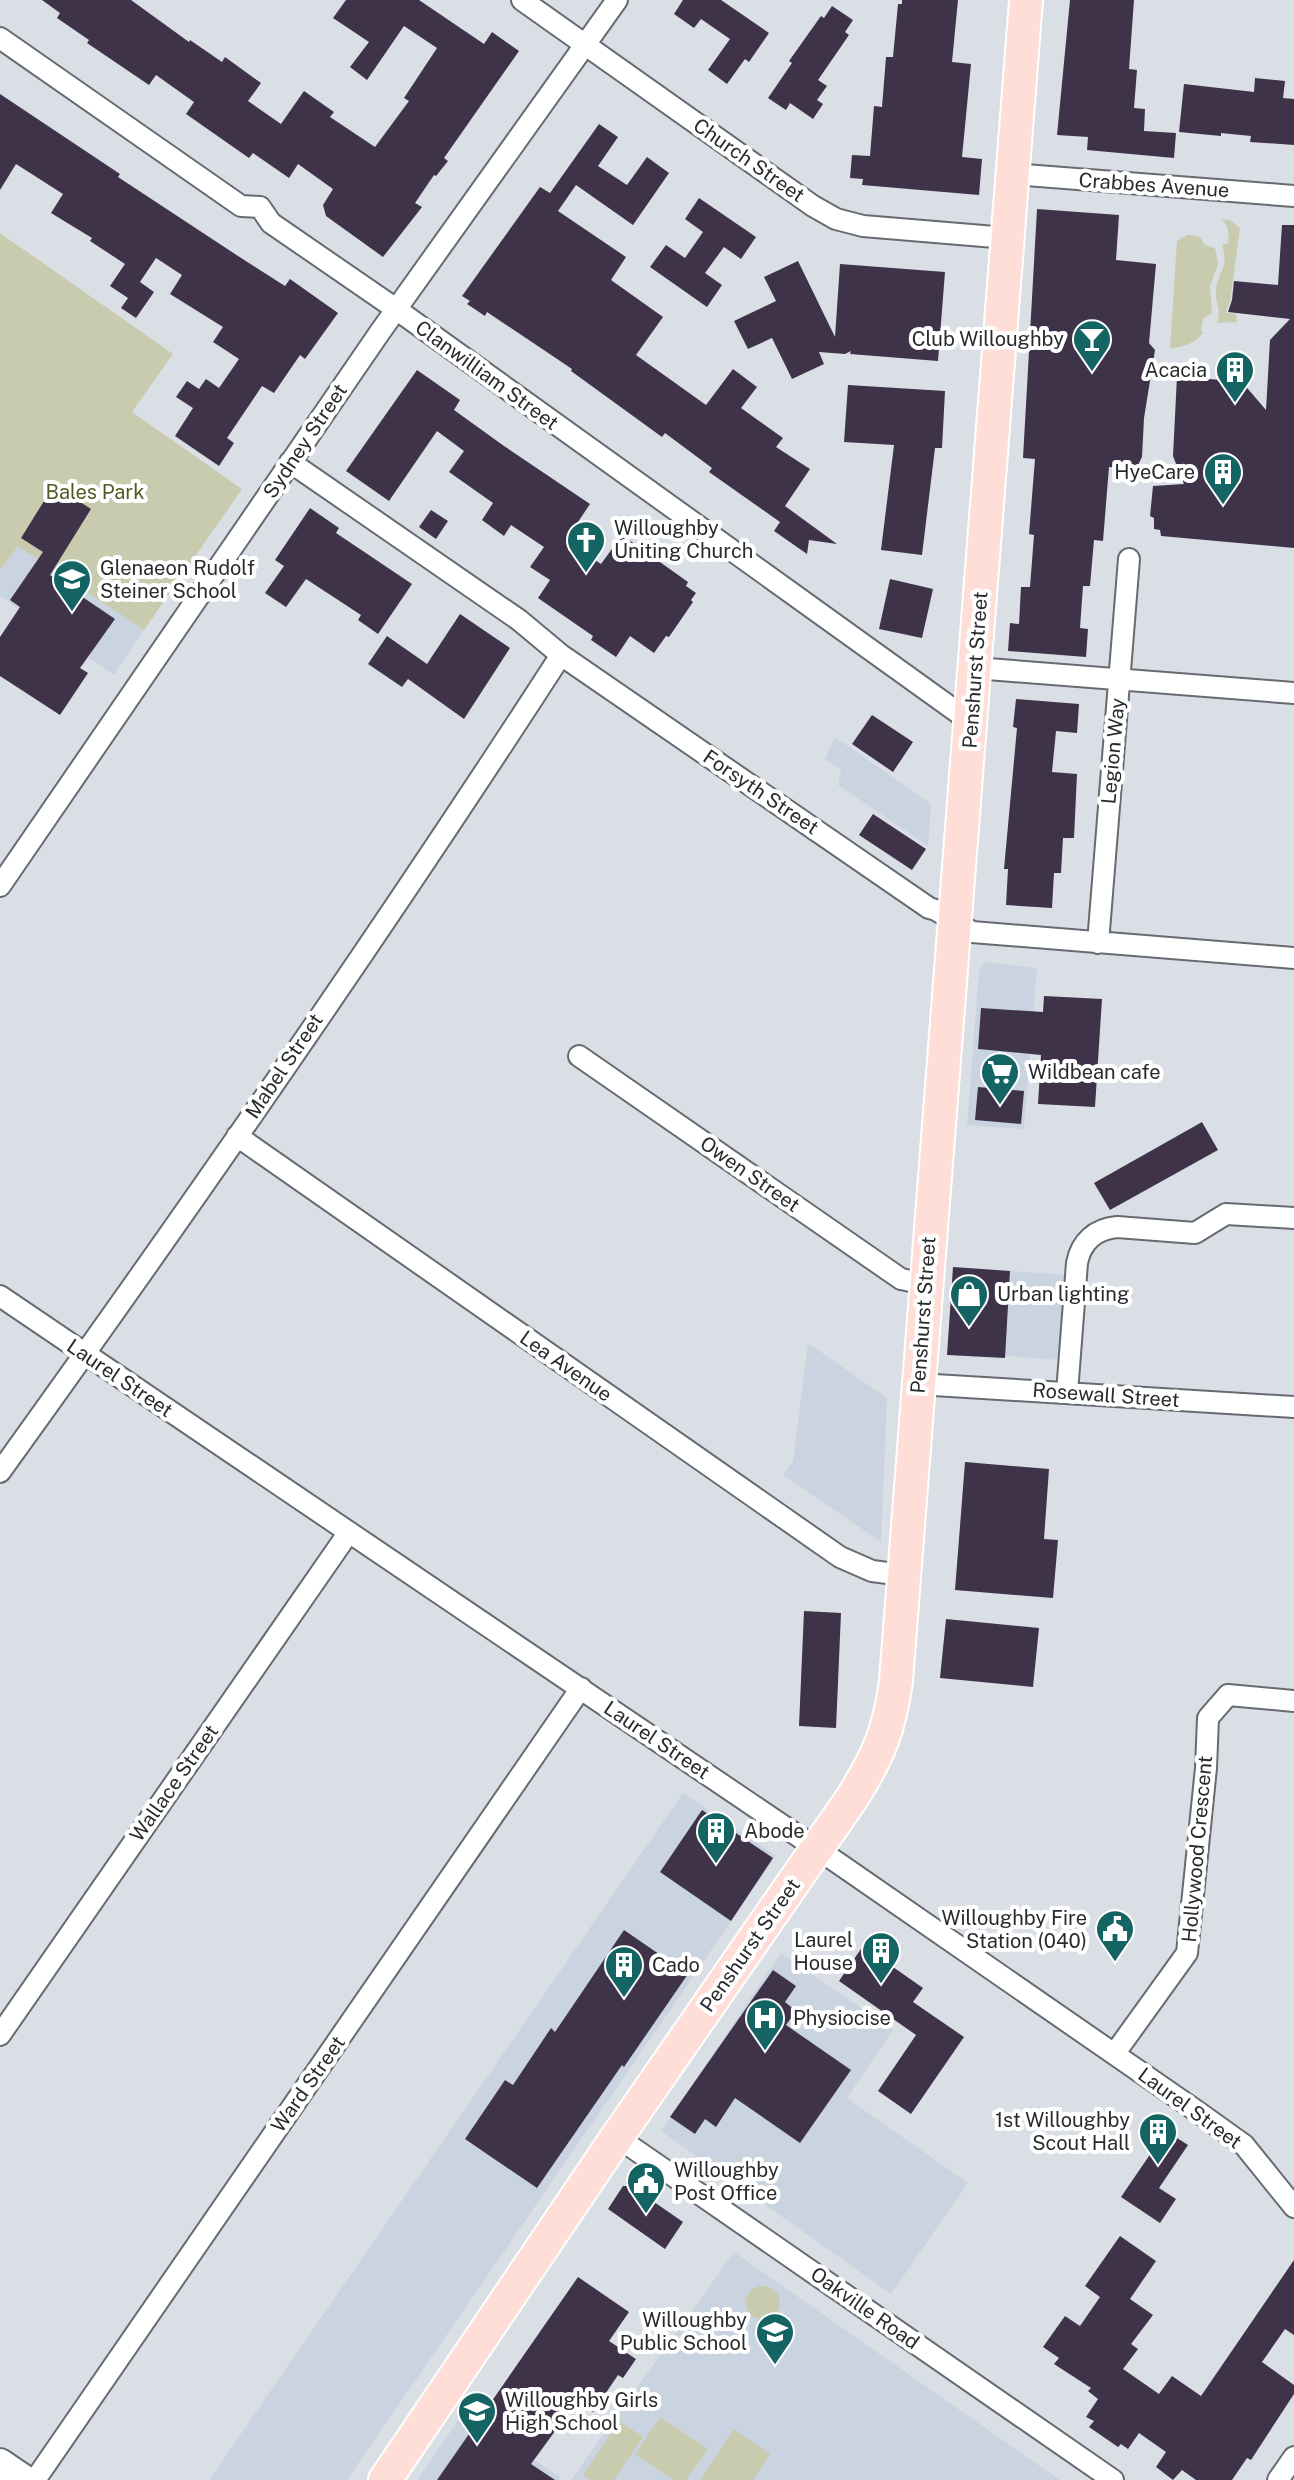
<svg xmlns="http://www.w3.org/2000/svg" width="1294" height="2480" viewBox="0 0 1294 2480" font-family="'Public Sans',sans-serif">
<rect width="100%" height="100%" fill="#dadfe6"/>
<path fill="#cad4e1" d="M18,545L144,630L114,675L0,596V570Z
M835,737L931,804L928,846L838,785L841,770L825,759Z
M986,962L1037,968L1024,1129L967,1125L979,970Z
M956,1267L1067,1275L1059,1360L950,1352Z
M808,1343L887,1398L881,1542L783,1475L793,1462Z
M683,1793L776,1856L347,2480H209Z
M781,1953L893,2030L847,2098L968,2183L891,2294L661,2131Z
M734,2252L1060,2480H571Z
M464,2412L560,2477L558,2480H417Z"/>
<path fill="#c8cbae" d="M1220,219L1230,220L1240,228L1230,302L1226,310L1228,313L1236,314L1237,322L1217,323C1222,308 1215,304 1216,291C1217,271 1230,269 1222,245L1228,243C1229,234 1229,224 1220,219Z
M0,233L173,354L132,412L242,489L144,630L18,546L0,570Z
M1187,235L1199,236L1205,245L1215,248L1218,264L1210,286L1212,313L1203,319L1201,330L1203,333C1194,344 1184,347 1170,348L1177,241Z
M746 2303a17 17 0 1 1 34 0a17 17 0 1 1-34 0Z
M660,2417L708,2449L686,2480H673L635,2454Z
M619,2421L643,2437L614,2480H590L583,2475Z
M734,2429L770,2454L753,2480H700Z"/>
<path fill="#3f334a" d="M42,0H131L189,42L190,40L222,62L225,57L261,83L248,101L281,124L304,91L334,112L330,117L375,147L409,101L404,98L437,48L404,26L367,80L350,67L369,42L333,18L346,0H419L484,44L492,32L519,51L444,158L448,161L436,176L434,175L415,203L422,207L383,257L326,216L323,205L333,189L298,164L289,178L253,153L249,158L186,114L194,102L156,75L149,85L87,43L89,40L57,18L60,13Z
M683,0H721L769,33L749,62L745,59L727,84L708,70L730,39L701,19L694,28L674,14Z
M902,0H958L952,62L971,64L962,157L982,159L979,195L862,185L863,179L850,178L852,155L870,156L874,106L882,107L886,57H893L898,4H902Z
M1070,0H1134L1129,69L1137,70L1134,108L1145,109L1144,131L1176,133L1174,158L1087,150L1088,137L1057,135Z
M832,6L853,20L845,32L849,35L818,80L827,86L817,100L823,104L813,119L790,103L786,110L768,98L792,63L789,61L821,16L824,18Z
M1255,78L1285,81L1283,98L1294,99V145L1250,142L1251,136L1221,133V136L1179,132L1184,84L1254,92Z
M0,94L120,174L118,177L238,256L285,286L290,279L338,313L305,359L300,355L274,393L262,386L227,438L234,443L219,466L175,436L193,408L176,397L187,381L199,389L206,379L219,388L239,359L213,342L223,327L170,294L182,275L156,258L140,282L154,292L136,318L121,308L128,298L110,286L125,264L90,241L92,238L51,213L63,194L16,164L0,190Z
M599,124L618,137L598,166L627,185L647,157L669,173L633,225L576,185L558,211L626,257L611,280L663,317L636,355L706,405L733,369L757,387L741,408L783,438L776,447L810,469L785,506L837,544L809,540L807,554L774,531L780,522L709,472L712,468L665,433L662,437L571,371L572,369L487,312L485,316L467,304L470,301L462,296L540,187L550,193Z
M699,198L756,237L741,259L724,247L705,273L722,285L707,307L650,267L666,245L685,258L703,232L685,219Z
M1037,209L1119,215L1116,260L1156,264L1149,343L1155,350L1144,418L1142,457L1136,469L1109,467L1103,541L1094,540L1090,586H1083L1080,628L1088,629L1086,657L1008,651L1010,623L1019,624L1021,587H1030L1034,535L1029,534L1035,459L1023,458Z
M1282,225H1294V548L1161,536L1160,530L1154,529V518L1150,516L1153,486L1184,484L1173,456L1177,376L1242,382L1266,410L1270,340L1290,319L1228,312L1232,300L1234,281L1278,285Z
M798,261L835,337L840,264L945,272L938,361L850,354L851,351L845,354L819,352L824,364L792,379L772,338L748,349L734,321L776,301L764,277Z
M417,370L460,400L454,410L504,446L590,504L566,540L601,564L622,535L688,582L686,586L696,593L691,600L693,602L669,637L666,636L654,653L630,636L616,657L591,640L593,636L538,598L550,580L530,567L544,547L511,525L504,536L482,520L493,503L449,472L464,451L437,431L389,501L346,471Z
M848,385L945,391L942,448H935L922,555L881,550L894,445L844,442Z
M54,485L91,509L50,575L115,619L80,668L88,673L60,715L0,676V637L20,607L10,600L43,552L21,538Z
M310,508L339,528L336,533L412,584L378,634L358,620L361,615L306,579L286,607L265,593L284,566L275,560Z
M431,510L448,521L436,539L419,527Z
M890,579L933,589L922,638L879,629Z
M460,614L510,648L464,719L408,679L402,687L368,664L387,636L427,664Z
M1016,699L1079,704L1077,733L1056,731L1052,772L1077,774L1074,838H1063L1061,873H1054L1052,908L1006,905L1008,869H1004L1017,728L1013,727Z
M872,715L913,742L893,772L852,744Z
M873,814L926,849L912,870L859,835Z
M1044,996L1102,999L1095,1107L1038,1104L1041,1055L978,1049L981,1008L1043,1012Z
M978,1087L1024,1091L1021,1124L975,1120Z
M1202,1122L1218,1150L1110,1210L1094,1183Z
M953,1267L1010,1271L1005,1358L947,1355Z
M965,1462L1049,1469L1044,1539L1058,1540L1053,1598L955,1590Z
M804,1611L841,1613L836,1728L799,1726Z
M946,1619L1039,1628L1033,1687L940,1678Z
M702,1810L773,1858L731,1921L660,1872Z
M624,1930L688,1974L624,2067L622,2065L537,2188L465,2139L505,2080L513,2085L551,2028L555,2032Z
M863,1946L923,1988L913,2002L964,2037L911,2114L878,2091L916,2035L839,1981Z
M773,1970L796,1986L785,2002L796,2011L786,2025L851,2070L800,2143L735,2098L716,2127L705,2119L695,2134L670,2117Z
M1166,2131L1188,2145L1159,2188L1176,2199L1160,2223L1121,2197Z
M623,2186H631L683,2222L665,2249L608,2209Z
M1120,2236L1156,2261L1130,2299L1153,2315L1131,2344L1138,2349L1123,2369L1159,2394L1172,2376L1201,2396L1294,2260V2335L1285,2329L1262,2362L1294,2385V2394L1251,2460L1247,2458L1232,2480H1196L1182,2470L1173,2480L1156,2467L1166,2452L1139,2433L1128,2449L1121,2444L1118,2447L1089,2427L1094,2421L1086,2417L1098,2399L1088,2391L1091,2388L1054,2364L1059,2358L1043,2347L1065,2316L1080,2326L1100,2297L1085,2286Z
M578,2277L629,2312L609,2341L636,2359L623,2378L618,2375L593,2412L577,2401L531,2464L555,2480H437Z"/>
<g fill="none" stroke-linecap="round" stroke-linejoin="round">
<g stroke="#666b71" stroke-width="24">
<path id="street" d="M522,0L813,206L836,219L863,226L1007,238
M0,38L241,206L260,207L271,223L396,309L971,722
M1013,174L1294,196
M290,462L519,620L561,655L929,908L936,910L972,932L1294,958
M975,668L1294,693
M0,886L380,332L617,0
M1098,943L1129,559
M579,1056L901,1279L925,1284
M237,1136L840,1557L872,1571L903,1575
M0,1296L838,1863L1198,2112L1244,2145L1294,2207
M918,1384L1294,1407
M1067,1393L1077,1263C1081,1242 1095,1229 1117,1227L1195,1233L1226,1214L1294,1218
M0,1472C193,1204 382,932 561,655
M0,2035L349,1532
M1115,2053L1187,1953L1206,1768L1208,1718L1228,1695L1294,1701
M617,2137L1113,2480
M35,2480L581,1688
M1278,2480L1294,2457"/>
</g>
<g stroke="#666b71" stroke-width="32">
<path id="secondary" d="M0,2463L25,2480"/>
</g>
<g stroke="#fff" stroke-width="36">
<path id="primary" d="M385,2480L617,2137L852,1798C879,1755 889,1731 896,1681C937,1120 986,560 1026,0"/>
</g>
<use href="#street" stroke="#fff" stroke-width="20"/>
<use href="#secondary" stroke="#fff" stroke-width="28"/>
<use href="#primary" stroke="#feded6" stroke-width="32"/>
</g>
<defs>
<g id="bar-pin" transform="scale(2)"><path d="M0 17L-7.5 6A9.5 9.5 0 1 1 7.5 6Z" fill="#156464" stroke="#fff"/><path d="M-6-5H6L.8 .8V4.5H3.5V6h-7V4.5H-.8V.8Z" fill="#fff"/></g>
<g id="building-pin" transform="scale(2)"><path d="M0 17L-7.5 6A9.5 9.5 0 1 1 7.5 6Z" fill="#156464" stroke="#fff"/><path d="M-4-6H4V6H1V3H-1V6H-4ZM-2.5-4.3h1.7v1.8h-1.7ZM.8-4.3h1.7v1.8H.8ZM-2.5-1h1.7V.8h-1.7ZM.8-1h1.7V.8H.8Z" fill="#fff"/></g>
<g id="church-pin" transform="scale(2)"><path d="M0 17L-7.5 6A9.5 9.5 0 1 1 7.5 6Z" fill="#156464" stroke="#fff"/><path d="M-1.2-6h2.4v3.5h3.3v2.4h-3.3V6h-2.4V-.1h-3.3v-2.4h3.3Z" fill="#fff"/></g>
<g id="school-pin" transform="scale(2)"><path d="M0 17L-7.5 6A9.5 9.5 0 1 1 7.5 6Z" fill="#156464" stroke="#fff"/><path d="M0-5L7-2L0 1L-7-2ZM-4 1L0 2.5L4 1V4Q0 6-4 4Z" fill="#fff"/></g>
<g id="supermarket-pin" transform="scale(2)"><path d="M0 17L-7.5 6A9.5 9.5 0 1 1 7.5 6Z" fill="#156464" stroke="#fff"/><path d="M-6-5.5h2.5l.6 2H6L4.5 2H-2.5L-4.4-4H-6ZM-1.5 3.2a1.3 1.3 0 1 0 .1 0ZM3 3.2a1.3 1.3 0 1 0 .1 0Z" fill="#fff"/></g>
<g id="shop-pin" transform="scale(2)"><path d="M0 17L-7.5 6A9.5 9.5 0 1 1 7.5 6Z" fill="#156464" stroke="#fff"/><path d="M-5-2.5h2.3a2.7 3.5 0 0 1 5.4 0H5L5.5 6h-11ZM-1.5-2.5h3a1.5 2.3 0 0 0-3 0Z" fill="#fff"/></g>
<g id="civic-pin" transform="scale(2)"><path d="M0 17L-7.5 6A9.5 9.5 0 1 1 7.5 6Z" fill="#156464" stroke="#fff"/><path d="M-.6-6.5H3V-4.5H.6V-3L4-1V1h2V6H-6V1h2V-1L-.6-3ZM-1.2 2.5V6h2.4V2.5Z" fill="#fff"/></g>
<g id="hospital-pin" transform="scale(2)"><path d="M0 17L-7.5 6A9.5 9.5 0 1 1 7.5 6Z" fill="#156464" stroke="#fff"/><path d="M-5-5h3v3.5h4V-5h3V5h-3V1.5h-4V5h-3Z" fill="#fff"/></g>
</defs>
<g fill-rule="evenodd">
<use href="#bar-pin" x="1092" y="339"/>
<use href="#building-pin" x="1235" y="370"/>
<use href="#building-pin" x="1223" y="472"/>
<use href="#church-pin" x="586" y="540"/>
<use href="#school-pin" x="72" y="579"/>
<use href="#supermarket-pin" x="1000" y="1072"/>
<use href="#shop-pin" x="969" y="1294"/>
<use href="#building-pin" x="716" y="1831"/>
<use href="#civic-pin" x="1115" y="1929"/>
<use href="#building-pin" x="881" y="1951"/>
<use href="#building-pin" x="624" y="1965"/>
<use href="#hospital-pin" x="765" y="2018"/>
<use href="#building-pin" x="1158" y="2132"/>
<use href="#civic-pin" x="646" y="2181"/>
<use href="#school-pin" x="775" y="2332"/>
<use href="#school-pin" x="477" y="2411"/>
</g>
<g text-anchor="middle" stroke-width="8" stroke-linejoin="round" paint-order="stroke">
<g font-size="20" fill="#282a2c" stroke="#fff">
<text transform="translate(749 160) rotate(35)" y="7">Church Street</text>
<text transform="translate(1154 185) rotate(4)" y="7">Crabbes Avenue</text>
<text transform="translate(487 375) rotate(36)" y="7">Clanwilliam Street</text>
<text transform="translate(305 441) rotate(-56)" y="7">Sydney Street</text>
<text transform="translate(975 670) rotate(-86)" y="7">Penshurst Street</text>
<text transform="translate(1113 751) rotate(-85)" y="7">Legion Way</text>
<text transform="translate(761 792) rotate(34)" y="7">Forsyth Street</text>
<text transform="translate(284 1066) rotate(-56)" y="7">Mabel Street</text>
<text transform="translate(750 1174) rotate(35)" y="7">Owen Street</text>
<text transform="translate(923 1315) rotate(-86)" y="7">Penshurst Street</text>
<text transform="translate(566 1366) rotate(35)" y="7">Lea Avenue</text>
<text transform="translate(120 1378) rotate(34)" y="7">Laurel Street</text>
<text transform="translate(1106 1395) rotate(4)" y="7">Rosewall Street</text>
<text transform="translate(657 1740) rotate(34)" y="7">Laurel Street</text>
<text transform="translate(174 1783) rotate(-55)" y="7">Wallace Street</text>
<text transform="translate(1197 1849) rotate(-85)" y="7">Hollywood Crescent</text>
<text transform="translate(750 1945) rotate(-55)" y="7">Penshurst Street</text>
<text transform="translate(308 2084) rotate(-55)" y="7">Ward Street</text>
<text transform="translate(1190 2108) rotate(36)" y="7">Laurel Street</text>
<text transform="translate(865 2308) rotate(35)" y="7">Oakville Road</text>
</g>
<g font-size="20" fill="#282a2c" stroke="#fff" text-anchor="start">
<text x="1064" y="346" text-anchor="end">Club Willoughby</text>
<text x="1207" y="377" text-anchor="end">Acacia</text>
<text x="1195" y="479" text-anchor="end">HyeCare</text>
<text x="614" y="535">Willoughby<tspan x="614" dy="23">Uniting Church</tspan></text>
<text x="100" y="575">Glenaeon Rudolf<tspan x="100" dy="23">Steiner School</tspan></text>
<text x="1028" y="1079">Wildbean cafe</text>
<text x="997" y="1301">Urban lighting</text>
<text x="744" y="1838">Abode</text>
<text x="1087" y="1925" text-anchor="end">Willoughby Fire<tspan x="1087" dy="23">Station (040)</tspan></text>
<text x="853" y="1947" text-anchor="end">Laurel<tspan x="853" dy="23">House</tspan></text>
<text x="652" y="1972">Cado</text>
<text x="793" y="2025">Physiocise</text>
<text x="1130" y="2127" text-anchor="end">1st Willoughby<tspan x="1130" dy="23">Scout Hall</tspan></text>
<text x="674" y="2177">Willoughby<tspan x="674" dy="23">Post Office</tspan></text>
<text x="747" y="2327" text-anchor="end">Willoughby<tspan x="747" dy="23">Public School</tspan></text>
<text x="505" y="2407">Willoughby Girls<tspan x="505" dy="23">High School</tspan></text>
</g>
<g font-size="20" fill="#555825" stroke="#fff">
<text x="95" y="499">Bales Park</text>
</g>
</g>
</svg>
